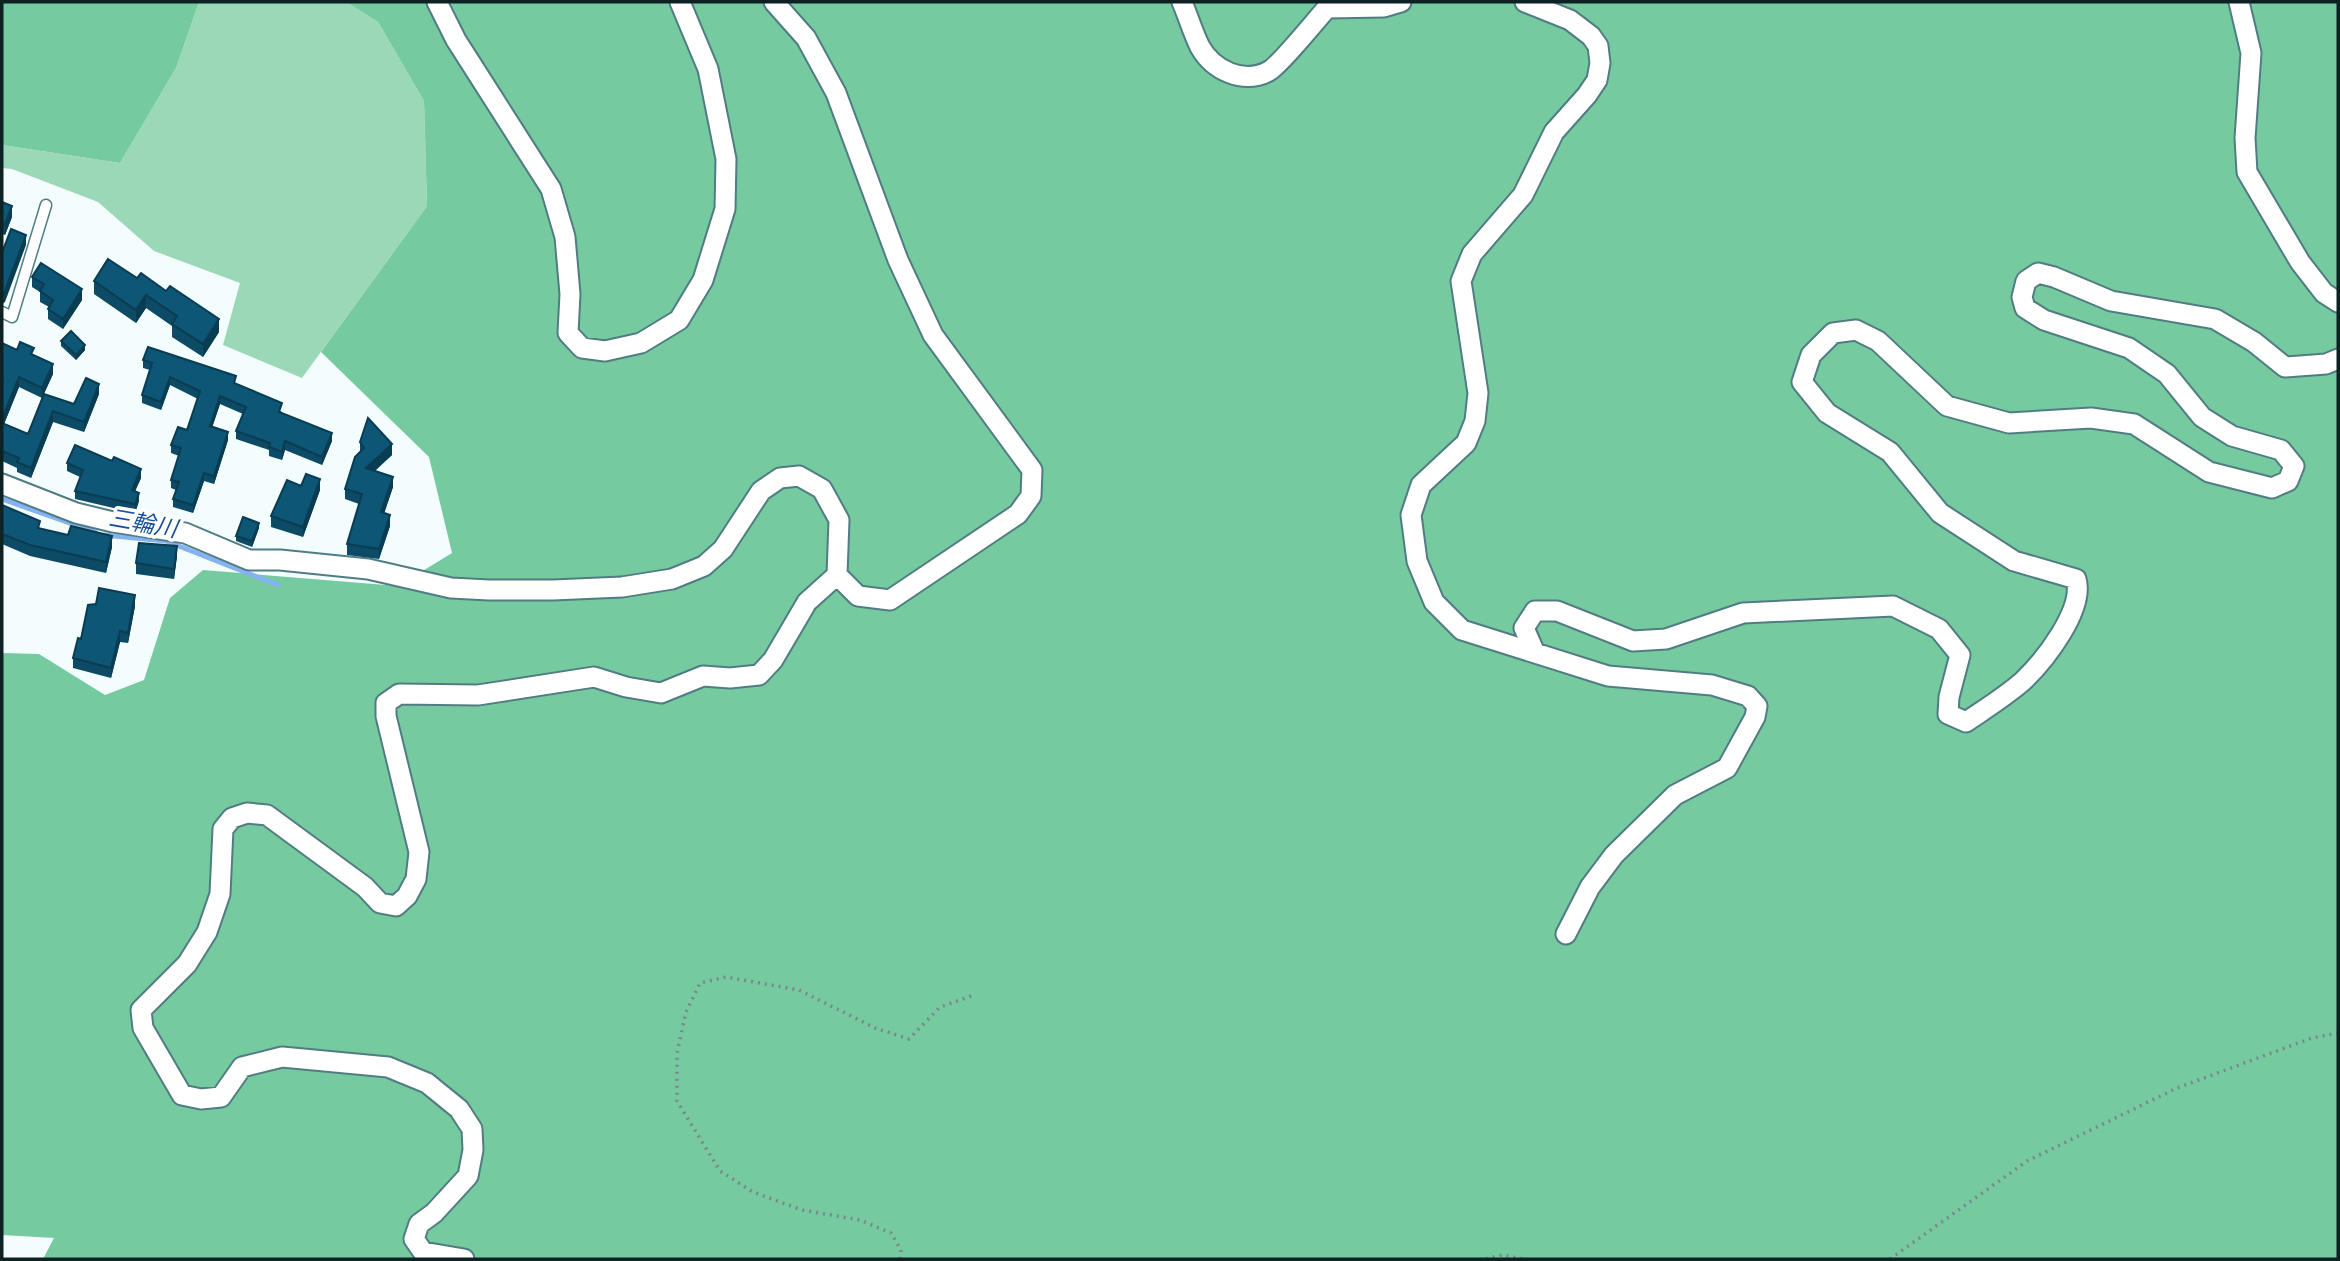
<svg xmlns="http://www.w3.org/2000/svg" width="2340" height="1261" viewBox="0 0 2340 1261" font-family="Rubik,'Noto Sans JP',sans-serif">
<rect width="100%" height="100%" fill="#f3fdfe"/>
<path fill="#9ad8b7" d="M199,2H346L378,22L424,101L427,206L302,378L223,345L240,283L154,251L98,202L12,169L2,168V145L120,163L176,68Z"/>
<path fill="#76ca9f" d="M2,2H199L176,68L120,163L2,145Z
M346,2H2338V1259H43L54,1238L2,1235V653L39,654L105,695L144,680L170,598L203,570L398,586L452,553L429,457L321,352L427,206L424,101L378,22Z"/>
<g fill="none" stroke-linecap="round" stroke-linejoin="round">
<path stroke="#85b3f1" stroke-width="5" d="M2,499L95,532
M104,535L166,541L278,585"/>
<g stroke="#507c83" stroke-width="13">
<path id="lane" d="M2,312L12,317L46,205"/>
</g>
<g stroke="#507c83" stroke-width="23">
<path id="street" d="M437,2L456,40L551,189L565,237L570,294L568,333L582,348L605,351L641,343L679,320L703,280L725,209L726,159L708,69L680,2
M774,2L806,38L836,93L898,260L933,335L1032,470L1031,496L1018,514L890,600L858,596L837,575
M1182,2C1188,16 1193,33 1200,47C1213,70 1243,85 1269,71C1280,65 1316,20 1327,8L1384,7L1401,2
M1525,2L1570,20L1591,36L1598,46L1600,63L1597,80L1587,95L1554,132L1523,195L1472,254L1461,281L1478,393L1475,421L1466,443L1421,485L1411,515L1417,561L1434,602L1462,630L1608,676L1712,685L1748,696L1757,706L1755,717L1727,768L1675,795L1614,855L1590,887L1566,934
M2239,2L2251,53L2245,138L2247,172L2300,262L2324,293L2338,302
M2,484L76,513L113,522L185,533L249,560H280L368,569L451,588L489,590H553L622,587L672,579L704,566L723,549L761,491L780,478L799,476L822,489L839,520L837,575L807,602L773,660L759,675L730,678L703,676L661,693L626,687L594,677L478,695L399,694L386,703V716L419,852L416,879L407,896L396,906L380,903L365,887L267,815L247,813L232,818L223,829L220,894L207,932L187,964L141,1010L143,1028L182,1095L201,1099L221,1097L242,1067L282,1057L388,1067L427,1083L459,1109L472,1129L473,1150L468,1176L434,1213L419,1224L414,1239L423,1252L464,1259
M1535,653L1524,628L1535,611H1557L1633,641L1666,639L1743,613L1893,606L1939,629L1960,655L1949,697L1948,714L1966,722C1985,709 2006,696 2023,681C2045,660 2085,609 2076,579L2014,561L1940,513L1890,452L1827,413L1802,382L1811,355L1833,333L1856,330L1878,341L1947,406L2009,423L2091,418L2134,424L2209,472L2272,488L2288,481L2294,466L2281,450L2232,436L2202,417L2167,374L2129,348L2044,320L2025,308L2022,297L2026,281L2038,273L2054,277L2111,301L2215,319L2254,342L2285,367L2326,364L2338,359"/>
</g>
<path stroke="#7a888a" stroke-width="3.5" stroke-dasharray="2 5" stroke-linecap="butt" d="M900,1259L901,1250L891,1233L860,1220L802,1210L753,1192L720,1171L677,1101V1053L686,1012L700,983L726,977L799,990L875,1028L909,1039L940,1007L974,995
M1486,1259L1502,1255L1523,1259
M1890,1259L2027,1161L2177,1088L2312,1038L2338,1033"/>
<use href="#lane" stroke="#fff" stroke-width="10"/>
<use href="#street" stroke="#fff" stroke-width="19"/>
</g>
<path fill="#0c4a65" d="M2,202L12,217L5,235L2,234Z
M108,259L219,332L203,357L172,337V326L146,308L136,323L94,294V281Z
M32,277L82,300L63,329L48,319V309L49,307L40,302V292L32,287Z
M61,341L85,350L76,360L61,346Z
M2,343L17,350L34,355L53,374L42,398L19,387L4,424L28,434L44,394L74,404L99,394L84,432L53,422L31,478L17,472V468L2,461Z
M143,360L236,384L282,412V413L332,441L322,465L285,450L282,460L269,456V450L236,439V431L243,414L220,404L212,427L228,440L214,484L204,481L193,513L173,507V499L176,490L171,488V480L179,456L171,453V445L187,430L198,399L170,385L161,410L142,403V395L150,370L143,368Z
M360,442L392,455L375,471L393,487L384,513L390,526L379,559L347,555V544L359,504L345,499V489L360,452Z
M67,463L141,478L135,491L139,501L135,513L75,499V491L80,477L67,471Z
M301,486L320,490L303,537L271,527V516Z
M2,505L40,528L112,547L106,573L30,556L2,544Z
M259,528L252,547L236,541V536Z
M177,556L174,579L136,574V563Z
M135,606L128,643L120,642L111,678L73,668V658L81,639Z"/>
<path fill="#0a3c52" d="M12,206V217L5,235V224Z
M26,235V245L5,302L2,304V294Z
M82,289V300L63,329V319Z
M146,295V308L136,323V310Z
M219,319V332L203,357V344Z
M85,345V350L76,360V355Z
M53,364V374L42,398V388Z
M19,377V387L2,429V419Z
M170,377V385L161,410V402Z
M99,384V394L84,432V422Z
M220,396V404L210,434V426Z
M53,411V422L31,478V468Z
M228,432V440L214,484V476Z
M332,433V441L322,465V457Z
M285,441V450L282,460V452Z
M392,444V455L366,478V468Z
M141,469V478L132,498V490Z
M204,473V481L193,513V505Z
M393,477V487L381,523V512Z
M320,479V490L303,537V527Z
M139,493V501L135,513V504Z
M390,515V526L379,559V549Z
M259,523V528L252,547V541Z
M112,536V547L106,573V562Z
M177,546V556L174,579V569Z
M135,595V606L128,643V633Z
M120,631V642L111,678V668Z"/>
<path fill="#0e5675" stroke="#0a3c52" stroke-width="2" d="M2,202L12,206L5,224L2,223Z
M11,229L26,235L5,291L2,294V253Z
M108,259L137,278L141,273L166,291L170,286L219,319L203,344L172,324L177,316L146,295L136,310L94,281Z
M41,263L82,289L63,319L48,309L53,300L40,291L44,284L32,277Z
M71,331L85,345L76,355L61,341Z
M20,342L34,348L31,354L53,364L42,388L19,377L2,419V381L3,378L2,377V343L17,350Z
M148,347L236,376L234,383L282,403L279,412L332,433L322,457L285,441L282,452L269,447L270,443L236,431L246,407L220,396L210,426L228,432L214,476L204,473L193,505L173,499L179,482L171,480L181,448L171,445L178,427L187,430L200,391L170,377L161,402L142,395L152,363L143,360Z
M86,378L99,384L84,422L53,411L31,468L17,462L19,458L2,451V423L28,434L44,394L74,404Z
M368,418L392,444L366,468L393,477L381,512L390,515L379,549L347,544L362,494L345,489L355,457L364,448L360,442Z
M75,445L112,461L114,457L141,469L132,490L139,493L135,504L75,491L83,470L67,463Z
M306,474L320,479L303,527L271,516L287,480L301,486Z
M2,505L40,521L38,528L68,535L71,526L112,536L106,562L30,545L2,534Z
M243,517L259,523L252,541L236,536Z
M139,543L177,546L174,569L136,563Z
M99,588L135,595L128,633L120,631L111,668L73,658L78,638L81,639L88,605L96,604Z"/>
<g text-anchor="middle" stroke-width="7" stroke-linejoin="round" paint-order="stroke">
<g font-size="23" font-style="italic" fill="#165099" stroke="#fff">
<text transform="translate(143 523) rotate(10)" y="8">三輪川</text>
</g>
</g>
<rect width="2340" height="1261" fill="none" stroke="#0e2123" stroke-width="7"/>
</svg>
